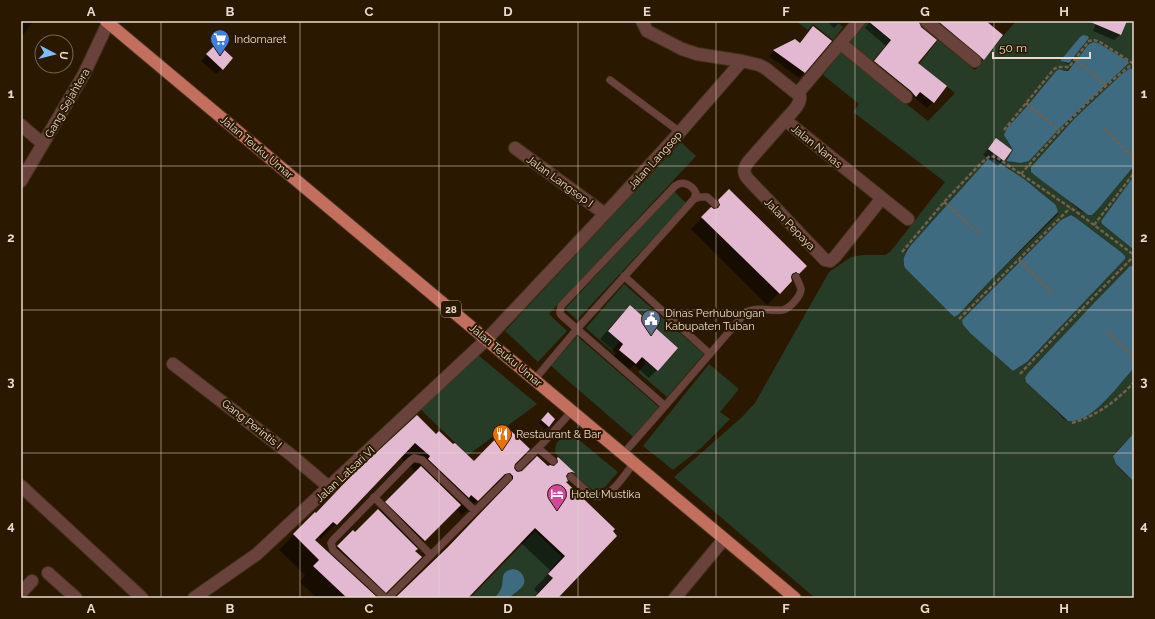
<svg xmlns="http://www.w3.org/2000/svg" width="1155" height="619" viewBox="0 0 1155 619" font-family="Raleway,sans-serif">
<rect width="100%" height="100%" fill="#2b1801"/>
<path fill="#263c27" fill-rule="evenodd" d="M796,21H836L843,27L833,40L813,24L808,30Z
M867,21L890,40L872,62L849,44Z
M1016,21H1134V70L1130,68L1127,70L1075,118L1031,167L1079,210L1089,215L1098,209L1134,166V176L1101,221L1102,224L1134,250V266L1128,268L1028,373L1025,380L1065,420C1088,429 1121,382 1134,368V433L1114,454C1112,465 1127,475 1134,482V598H815L674,477L742,417L755,403L829,272L851,257L863,255H885L890,252L945,182L853,112L859,104L823,75L841,52L928,121L955,93L919,64L938,40L975,70ZM1082,35L1089,38L1068,64L1060,61ZM1088,45L1129,63L1060,128L1029,161L1021,163L1007,159L1013,150C1009,143 1002,137 1007,128L1028,105L1056,71L1059,69L1065,71L1068,70ZM988,159C999,158 1046,196 1056,205L1058,214L990,281L969,304L954,317L905,268L903,263L905,253L912,244ZM1071,215L1076,218L1121,252L1125,257V259L1027,362L1013,371L965,328L963,325V319L1061,220Z
M681,142L696,156L549,314L567,331L538,362L505,331Z
M674,191L686,203L577,320L565,309Z
M624,284L704,354L667,397L638,372L647,362L658,371L678,348L630,305L608,330L620,341L612,351L586,328Z
M577,336L659,407L633,437L551,366Z
M478,355L537,404L468,455L418,407Z
M709,364L739,389L720,412L730,419L701,448L673,470L643,446Z
M567,430L618,472L605,487L599,490H593L587,486L569,469L555,452L556,444Z
M535,531L562,557L547,574L552,578L533,598H470Z"/>
<path fill="#3e6b80" d="M1083,35L1088,36L1089,38L1069,63L1060,61L1080,37Z
M1093,42L1098,43L1128,61L1129,63L1060,128L1029,161L1021,163L1007,161V160L1013,150L1004,135L1007,128L1028,105L1056,71L1059,69L1065,71H1068L1088,45Z
M1130,68L1134,70V166L1098,209L1092,215H1088L1037,177L1031,172V167L1075,118L1122,74Z
M988,159L995,160L1024,179L1056,205L1058,212L990,281L958,315L954,317L905,268C901,258 906,252 912,244Z
M1134,176V250L1102,224L1101,221Z
M1071,215L1076,218L1121,252L1125,256V259L1027,362L1013,371L970,333L963,325L962,320L1061,220Z
M1130,266H1134V368C1120,383 1091,425 1068,421L1026,382L1025,378L1028,373L1094,303Z
M1134,433V482L1116,464L1113,456Z
M513,569C517,570 521,571 523,576C529,587 515,591 510,598H495C497,595 501,590 502,586C504,577 500,572 513,569Z"/>
<path fill="#0007" fill-rule="evenodd" d="M21,21H33L21,38Z
M826,21H841L834,28Z
M870,21H918V24L936,40L916,63L945,87L927,108L914,97L910,102L870,67L886,46L865,28Z
M926,21H984L983,59L977,64Z
M1097,21H1124L1125,22L1120,35L1114,40L1093,31Z
M813,27L831,41L799,78L769,56L774,50L799,43Z
M211,50L222,69L216,74L201,61Z
M996,139L1011,150L998,166L983,155Z
M729,191L805,266L767,305L691,229Z
M622,314L657,370L649,378L634,365L627,371L611,358L616,353L600,339Z
M417,416L436,435L474,462L514,463L513,468L515,472L520,473L548,468L558,458L574,473L565,482L613,529L557,598H534L539,594L534,589L551,571L520,542L466,598H396L443,553L497,497L499,492L495,488L489,489L462,515L456,509L414,551L420,557L380,598H317L300,582L305,575L279,550L300,528ZM400,457L416,472L355,534L353,532L330,555L314,540L318,536L321,539Z
M545,416L554,419L545,429L539,423Z"/>
<path fill="#e3b8d1" d="M868,21H919L921,27L937,40L918,63L947,86L934,103L920,92L916,97L911,91L874,61L891,40Z
M938,21H986L1003,35L984,60Z
M1088,21H1127L1121,35Z
M813,26L832,41L805,73L773,50L795,39L800,43Z
M217,43L233,58L223,70L206,54Z
M996,138L1012,150L1004,161L988,149Z
M729,189L807,266L799,274L796,272L792,274L791,277L792,281L780,294L701,217L711,207L714,209L718,208L720,205L718,200Z
M630,305L678,348L658,371L642,357L636,364L619,350L623,344L608,331Z
M548,412L555,419L549,427L541,420Z
M417,415L436,434L439,431L453,444L455,443L474,461L507,427L530,449L515,464L514,468L516,471L518,472L522,471L537,456L548,466L550,465L554,466L558,462L557,458L558,457L575,473L572,472L568,473L566,476L568,481L566,482L615,529L613,531L617,536L558,598H534L553,578L548,574L565,556L535,528L468,598H395L448,547L513,479V476L510,473L505,474L478,501L471,495L469,498L428,459L430,456L415,443L337,525L333,522L315,540L378,598H347L313,566L319,560L293,534L315,512L316,513L351,476Z
M421,466L461,505L425,541L385,502Z
M378,509L418,549L415,551L422,557L386,593L337,546L353,530L355,532Z"/>
<g fill="none" stroke-linecap="round" stroke-linejoin="round">
<g stroke="#46331e" stroke-width="8">
<path id="service" d="M610,80L680,132
M694,199L700,197H707L715,204
M624,276L710,354
M535,379L577,329L694,199L696,193C692,185 683,180 675,186L561,306L560,313L561,315L665,406
M538,448L553,461
M623,454L665,406L746,312C759,306 770,312 783,310C790,308 801,296 801,289C800,285 798,281 796,277
M519,467L544,442L572,411
M571,477L591,495C609,503 624,475 634,463
M374,497L431,555
M385,598L333,550L331,543L333,540L410,461L414,458L422,460L475,511
M388,598L508,478"/>
</g>
<g stroke="#46331e" stroke-width="14">
<path id="minor" d="M642,21L647,31L682,49L697,54L742,61L759,65L765,68L800,96C801,105 791,113 785,120L908,219
M926,21L975,61
M840,43L906,97
M798,93L859,21
M785,120L748,162C743,169 743,173 748,179L825,260L830,261L835,257L882,198
M21,125L43,144
M515,148L605,214
M21,181L84,74L109,21
M173,364L290,454L330,488
M21,486L142,598
M48,573L76,598
M21,593L32,581
M194,598L257,554L487,339L616,202L680,132L742,61
M675,598L724,539"/>
</g>
<g stroke="#46331e" stroke-width="14">
<path id="trunk" d="M106,21L795,598"/>
</g>
<path stroke="#71604c" stroke-width="2.5" stroke-dasharray="4 2" stroke-linecap="butt" d="M1075,59L1107,86
M1026,103L1060,131
M1104,129L1134,158
M1004,130L1054,69L1058,67H1069L1089,41L1094,40L1100,42L1134,64
M1021,174C1055,135 1091,95 1134,63
M944,202L980,234
M1094,225L1134,173
M902,252L944,202L981,163L990,156L996,157L1078,213L1134,255
M1019,260L1052,293
M959,319L1070,208
M1108,332L1134,358
M1020,374L1067,324L1134,256
M1072,423C1096,416 1117,401 1134,382"/>
<use href="#service" stroke="#69433b" stroke-width="7"/>
<use href="#minor" stroke="#69433b" stroke-width="12"/>
<use href="#trunk" stroke="#c36f5e" stroke-width="12"/>
</g>
<path fill="none" stroke="#e9dcce" stroke-width="1" stroke-opacity="0.55" d="M161,21V598M300,21V598M439,21V598M578,21V598M716,21V598M855,21V598M994,21V598M21,166H1134M21,310H1134M21,453H1134"/>
<defs>
<g id="supermarket-pin" transform="scale(1)"><path d="M0 17L-7.5 6A9.5 9.5 0 1 1 7.5 6Z" fill="#3f7fe0" stroke="#2b1801"/><path d="M-6-5.5h2.5l.6 2H6L4.5 2H-2.5L-4.4-4H-6ZM-1.5 3.2a1.3 1.3 0 1 0 .1 0ZM3 3.2a1.3 1.3 0 1 0 .1 0Z" fill="#fff"/></g>
<g id="civic-pin" transform="scale(1)"><path d="M0 17L-7.5 6A9.5 9.5 0 1 1 7.5 6Z" fill="#5c6f8a" stroke="#2b1801"/><path d="M-.6-6.5H3V-4.5H.6V-3L4-1V1h2V6H-6V1h2V-1L-.6-3ZM-1.2 2.5V6h2.4V2.5Z" fill="#fff"/></g>
<g id="restaurant-pin" transform="scale(1)"><path d="M0 17L-7.5 6A9.5 9.5 0 1 1 7.5 6Z" fill="#e8710a" stroke="#2b1801"/><path d="M-5-6h1v4h1v-4h1v4h1v-4h1v5L-1.5 .5V6h-2V.5L-5-1ZM5-6V6H3V1.5H1.5Q1.5-4 5-6Z" fill="#fff"/></g>
<g id="hotel-pin" transform="scale(1)"><path d="M0 17L-7.5 6A9.5 9.5 0 1 1 7.5 6Z" fill="#d1479c" stroke="#2b1801"/><path d="M-6-4.5h1.5V1H6V5H4.5V3h-9V5H-6ZM-4 0a1.8 1.8 0 1 1 3.6 0ZM.5 0V-2.5h3Q6-2.5 6 0Z" fill="#fff"/></g>
</defs>
<g fill-rule="evenodd">
<use href="#supermarket-pin" x="220" y="39"/>
<use href="#civic-pin" x="651" y="319"/>
<use href="#restaurant-pin" x="502" y="434"/>
<use href="#hotel-pin" x="557" y="494"/>
</g>
<g text-anchor="middle" stroke-width="4" stroke-linejoin="round" paint-order="stroke">
<rect fill="#2b1801" stroke="#b0a190" stroke-width="1" x="441" y="301" width="20" height="16" rx="3"/>
<g font-size="10" font-weight="bold" fill="#e9dcce">
<text x="451" y="313">28</text>
</g>
<g font-size="11" fill="#e9dcce" stroke="#2b1801" text-anchor="start">
<text x="234" y="43">Indomaret</text>
<text x="665" y="317">Dinas Perhubungan<tspan x="665" dy="13">Kabupaten Tuban</tspan></text>
<text x="516" y="438">Restaurant &amp; Bar</text>
<text x="571" y="498">Hotel Mustika</text>
</g>
<g font-size="11" fill="#e9dcce" stroke="#2b1801">
<text transform="translate(67 103) rotate(-60)" y="4">Gang Sejahtera</text>
<text transform="translate(817 146) rotate(39)" y="4">Jalan Nanas</text>
<text transform="translate(257 147) rotate(40)" y="4">Jalan Teuku Umar</text>
<text transform="translate(655 160) rotate(-48)" y="4">Jalan Langsep</text>
<text transform="translate(560 181) rotate(36)" y="4">Jalan Langsep I</text>
<text transform="translate(790 224) rotate(46)" y="4">Jalan Pepaya</text>
<text transform="translate(506 355) rotate(40)" y="4">Jalan Teuku Umar</text>
<text transform="translate(252 424) rotate(38)" y="4">Gang Perintis I</text>
<text transform="translate(345 474) rotate(-43)" y="4">Jalan Latsari VI</text>
</g>
</g>
<rect width="1155" height="619" fill="none" stroke="#2b1801" stroke-width="44"/>
<g transform="translate(54 54) rotate(97)"><circle r="19" fill="#2b1801" stroke="#776653"/>
<path d="M0-3L7 15L0 10L-7 15Z" fill="#7cbef9"/>
<text y="-6" font-size="11" font-weight="bold" text-anchor="middle" fill="#e9dcce">U</text>
</g>
<path d="M993 52v6h97v-6" fill="none" stroke="#e9dcce" stroke-width="2"/>
<text x="999" y="52" font-size="12" fill="#e9dcce" stroke="#2b1801" stroke-width="3" paint-order="stroke">50 m</text>
<rect x="22" y="22" width="1111" height="575" fill="none" stroke="#e9dcce" stroke-width="1.5"/>
<g font-size="13" text-anchor="middle" font-weight="bold" fill="#e9dcce">
<text x="91" y="16">A</text>
<text x="230" y="16">B</text>
<text x="369" y="16">C</text>
<text x="508" y="16">D</text>
<text x="647" y="16">E</text>
<text x="786" y="16">F</text>
<text x="925" y="16">G</text>
<text x="1064" y="16">H</text>
<text x="11" y="98">1</text>
<text x="1144" y="98">1</text>
<text x="11" y="242">2</text>
<text x="1144" y="242">2</text>
<text x="11" y="386">3</text>
<text x="1144" y="386">3</text>
<text x="11" y="530">4</text>
<text x="1144" y="530">4</text>
<text x="91" y="613">A</text>
<text x="230" y="613">B</text>
<text x="369" y="613">C</text>
<text x="508" y="613">D</text>
<text x="647" y="613">E</text>
<text x="786" y="613">F</text>
<text x="925" y="613">G</text>
<text x="1064" y="613">H</text>
</g>
</svg>
